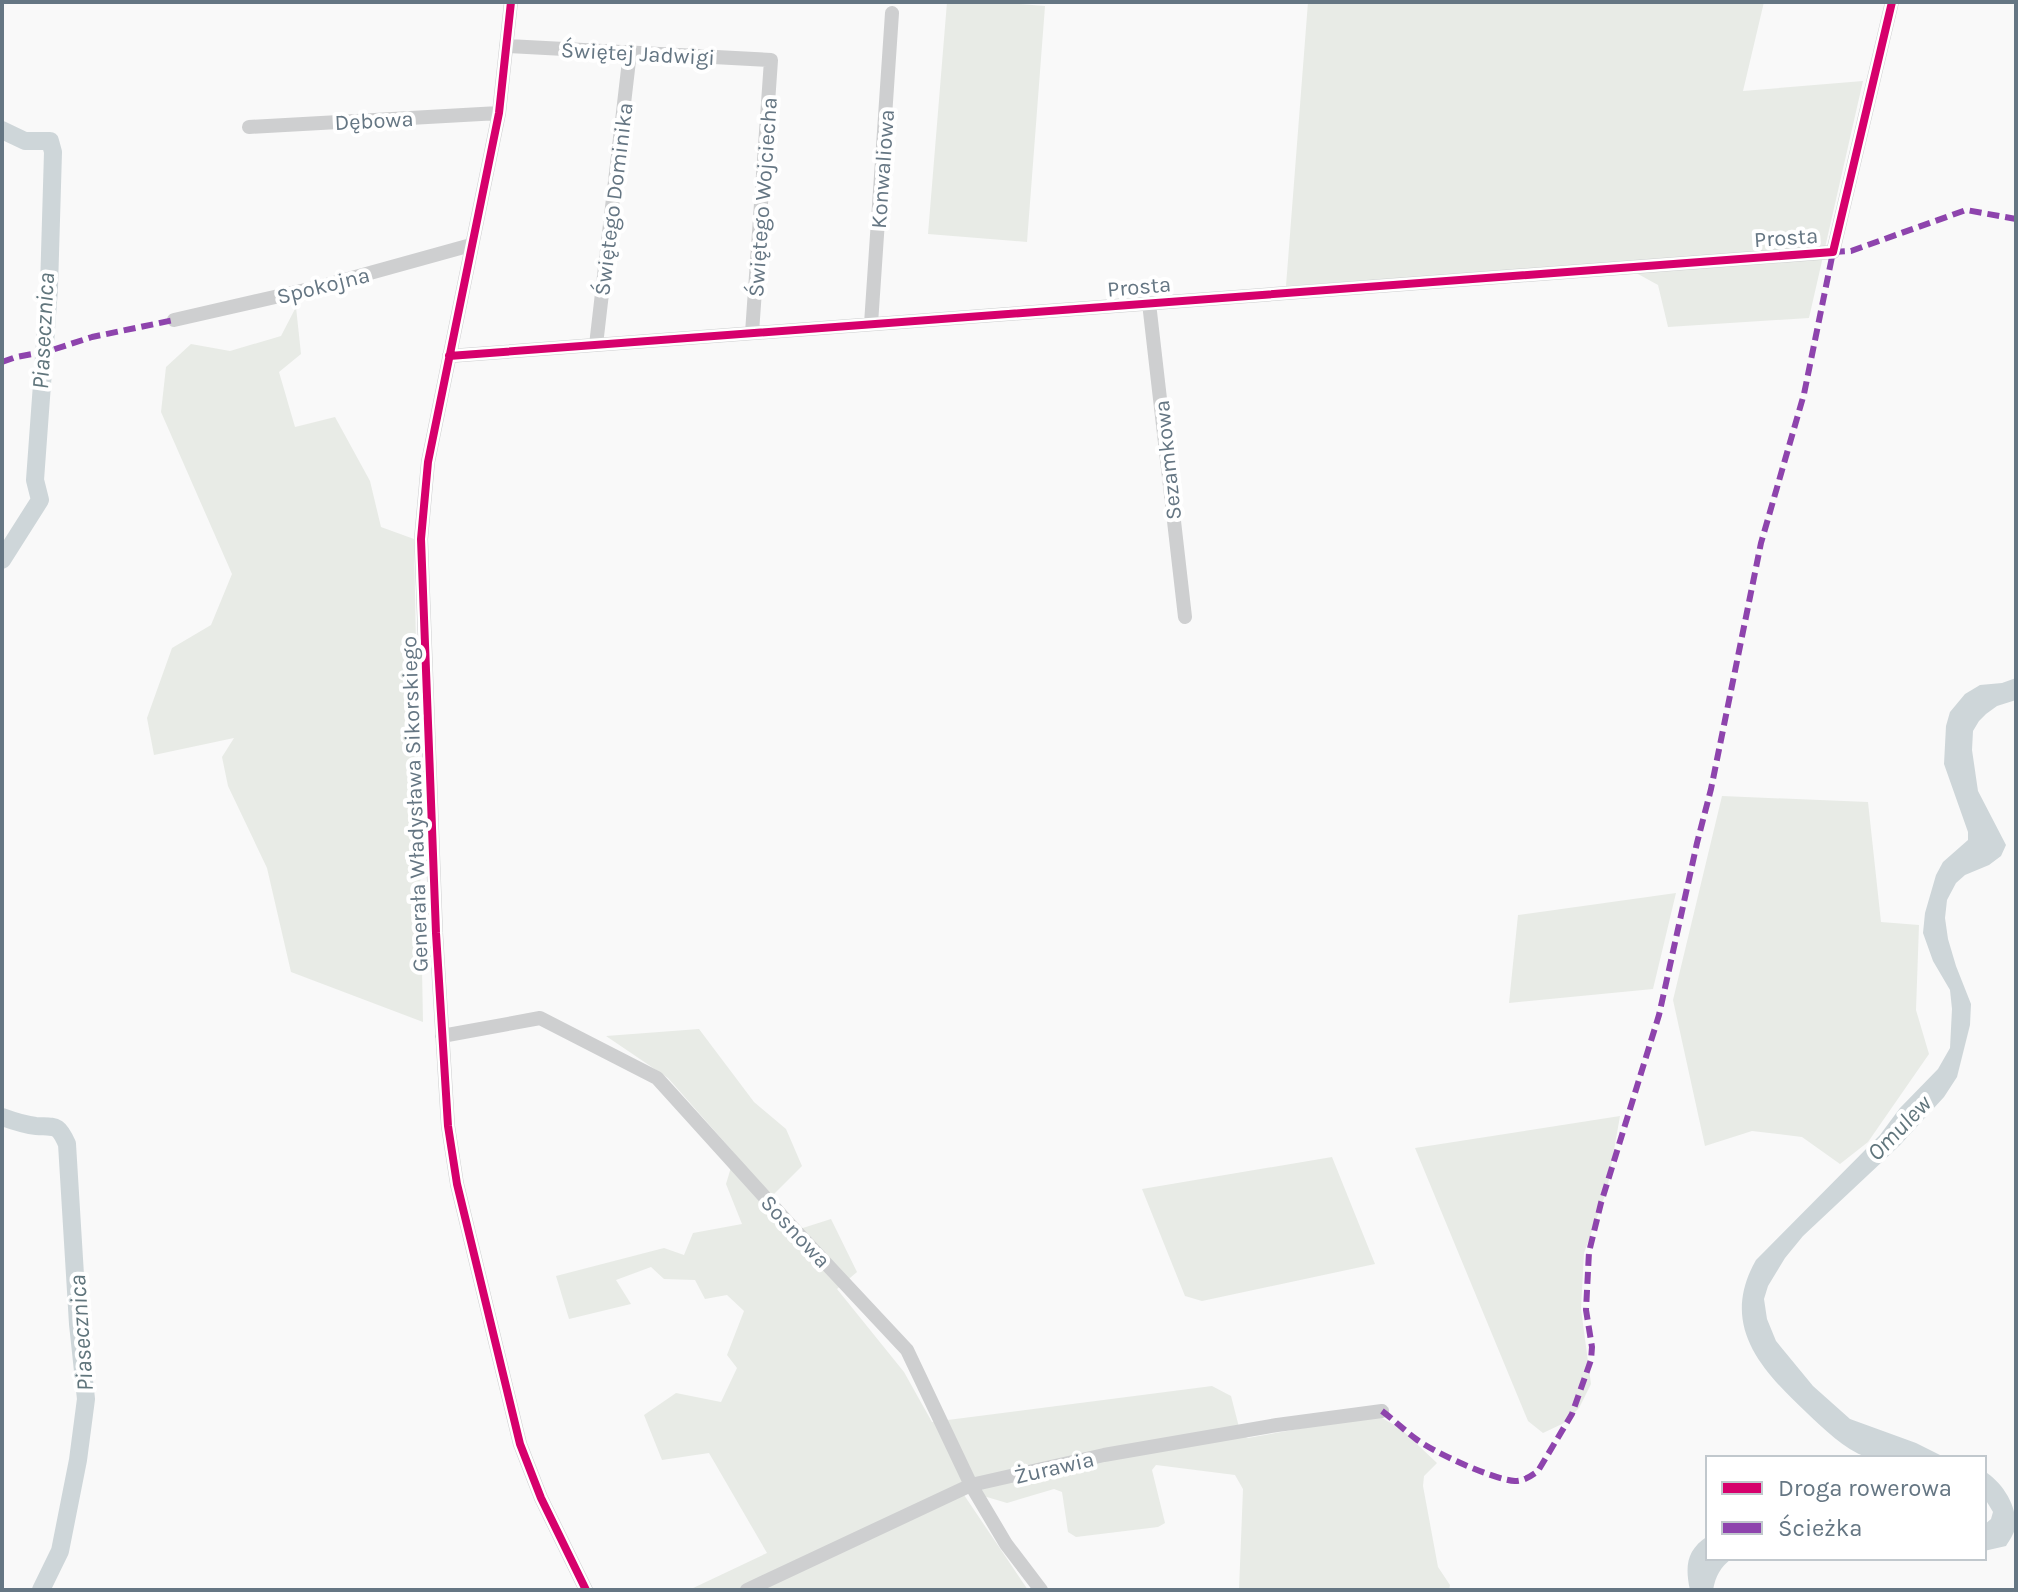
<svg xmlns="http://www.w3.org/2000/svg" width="2018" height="1592" viewBox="0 0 2018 1592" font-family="Karla,sans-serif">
<rect width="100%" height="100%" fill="#f9f9f9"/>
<path fill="#e8ebe6" d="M947,2H995L1045,6L1027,242L928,234Z
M1308,2H1764L1743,91L1863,81L1809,318L1668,327L1658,285L1618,263L1286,286Z
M296,307L301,354L279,372L295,427L335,417L370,481L381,527L414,539L423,1022L291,972L267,868L228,786L222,757L234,738L154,755L147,718L172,648L211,625L232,574L161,412L166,367L191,344L230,351L281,336Z
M1722,796L1868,802L1881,922L1919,925L1916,1010L1929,1054L1868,1142L1840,1164L1802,1137L1752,1131L1705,1146L1673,1000Z
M1676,893L1653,989L1509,1003L1518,915Z
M699,1029L754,1102L786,1129L802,1166L761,1207L784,1234L831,1219L857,1272L837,1289L904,1372L932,1422L1212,1386L1231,1396L1241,1435L1248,1438L1377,1415L1401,1429L1437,1463L1424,1476L1423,1486L1438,1567L1450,1585L1449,1590H1239L1243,1489L1235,1475L1156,1465L1152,1470L1165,1523L1158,1527L1076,1537L1068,1532L1062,1492L1054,1489L1007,1503L960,1489L1028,1590H689L767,1553L709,1453L662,1460L644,1415L676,1393L721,1402L737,1368L727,1355L744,1311L727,1295L705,1299L695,1280L664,1279L651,1267L616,1280L631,1304L569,1319L556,1276L664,1248L684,1255L693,1233L742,1224L726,1184L735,1154L668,1078L606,1036Z
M1620,1116L1607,1190L1584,1253L1581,1309L1591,1384L1579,1408L1564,1423L1543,1433L1528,1421L1415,1148Z
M1332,1157L1375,1264L1202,1301L1185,1296L1142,1189Z"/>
<path fill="#ced6d9" d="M2016,678V700L1997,706L1986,714L1979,721L1973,731L1972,750L1978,791L2006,845L2001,856L1989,865L1965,875L1956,883L1947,900L1945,918L1948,939L1956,966L1971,1004L1970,1025L1957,1077L1944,1097L1900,1145L1803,1236L1785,1258L1768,1286L1764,1299L1767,1319L1776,1341L1813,1386L1850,1419L1916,1443L1946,1458C1929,1458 1880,1462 1866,1457C1844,1449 1824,1429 1807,1413C1761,1370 1719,1325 1756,1260L1880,1135L1900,1108L1938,1069L1950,1048L1952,1009L1950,990L1933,961L1923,933L1925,913L1936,875L1943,862L1968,840V832L1944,764L1946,726L1950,712L1965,694L1980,685L2002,683Z
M1984,1471C2002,1482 2018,1506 2015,1528C2014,1534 2009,1541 2006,1546L1984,1551V1525L1991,1519L1993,1512L1984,1497Z
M1708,1536V1558H1732C1720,1568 1716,1575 1713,1590H1690C1685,1567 1686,1550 1708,1536Z"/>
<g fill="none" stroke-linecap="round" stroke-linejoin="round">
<path stroke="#ced6d9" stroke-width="18" d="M2,130L25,141H50L53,152L49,288L35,480L40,500L2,560
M2,1117C13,1121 24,1125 36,1126C56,1127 58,1124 67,1144L78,1324L86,1399L78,1460L60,1551L41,1590"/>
<path stroke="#cecfd0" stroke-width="14" d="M511,2L499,113L428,462L421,539L436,933L448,1126L457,1184L520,1444L541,1498L586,1590
M506,46L771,60L752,333
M249,127L499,113
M1149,303L1185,617
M174,320L323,286L471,245
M871,324L892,13
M596,345L630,52
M449,356L1833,252L1892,2
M442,1036L540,1018L657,1078L790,1225L907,1350L971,1485L1006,1544L1041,1590
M747,1590L971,1485L1104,1455L1277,1425L1382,1411"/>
<path stroke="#8e44ad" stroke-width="6" stroke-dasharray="12 6" stroke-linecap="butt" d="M2,362L16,357L49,351L92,337L174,320
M1382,1411C1394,1420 1404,1430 1416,1439C1433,1452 1494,1480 1515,1481C1524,1481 1531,1476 1538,1471L1572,1414L1591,1360L1592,1347L1586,1310L1589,1252L1601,1203L1659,1015L1697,843L1711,789L1761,543L1804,394L1833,252L1851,251L1966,210L2016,219"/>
<g stroke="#fff" stroke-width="13">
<path id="cycleway" d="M511,2L499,113L428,462L421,539L436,933L448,1126L457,1184L520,1444L541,1498L586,1590
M449,356L1833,252L1892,2"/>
</g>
<use href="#cycleway" stroke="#d6006c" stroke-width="8"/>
</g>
<g text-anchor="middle" stroke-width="8" stroke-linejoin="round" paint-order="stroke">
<g font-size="22" fill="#657683" stroke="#fff">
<text transform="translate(638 53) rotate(3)" y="8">Świętej Jadwigi</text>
<text transform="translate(374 120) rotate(-3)" y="8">Dębowa</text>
<text transform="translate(882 169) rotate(-86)" y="8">Konwaliowa</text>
<text transform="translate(762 197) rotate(-86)" y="8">Świętego Wojciecha</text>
<text transform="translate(613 199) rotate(-83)" y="8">Świętego Dominika</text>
<text transform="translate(1786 237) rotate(-4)" y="8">Prosta</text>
<text transform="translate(323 285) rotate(-14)" y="8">Spokojna</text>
<text transform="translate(1139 286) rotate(-5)" y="8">Prosta</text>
<text transform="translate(1167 460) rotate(-96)" y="8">Sezamkowa</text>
<text transform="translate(414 804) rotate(-92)" y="8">Generała Władysława Sikorskiego</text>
<text transform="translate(796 1231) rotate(47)" y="8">Sosnowa</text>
<text transform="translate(1054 1467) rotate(-13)" y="8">Żurawia</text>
</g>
<g font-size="24" font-style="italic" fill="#60757c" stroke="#fff">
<text transform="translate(43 331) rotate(-87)" y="8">Piasecznica</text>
<text transform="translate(1899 1128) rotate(-46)" y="8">Omulew</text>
<text transform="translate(81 1333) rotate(-94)" y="8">Piasecznica</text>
</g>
</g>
<rect width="2018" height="1592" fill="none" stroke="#657683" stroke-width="8"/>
<rect x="1706" y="1456" width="280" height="104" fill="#ffffff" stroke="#c1c8cd" stroke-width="2"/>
<rect x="1722" y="1482" width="40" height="12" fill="#d6006c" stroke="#c1c8cd" stroke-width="2"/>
<text x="1778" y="1496" font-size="24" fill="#657683">Droga rowerowa</text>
<rect x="1722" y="1522" width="40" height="12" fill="#8e44ad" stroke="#c1c8cd" stroke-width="2"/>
<text x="1778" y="1536" font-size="24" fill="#657683">Ścieżka</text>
</svg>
